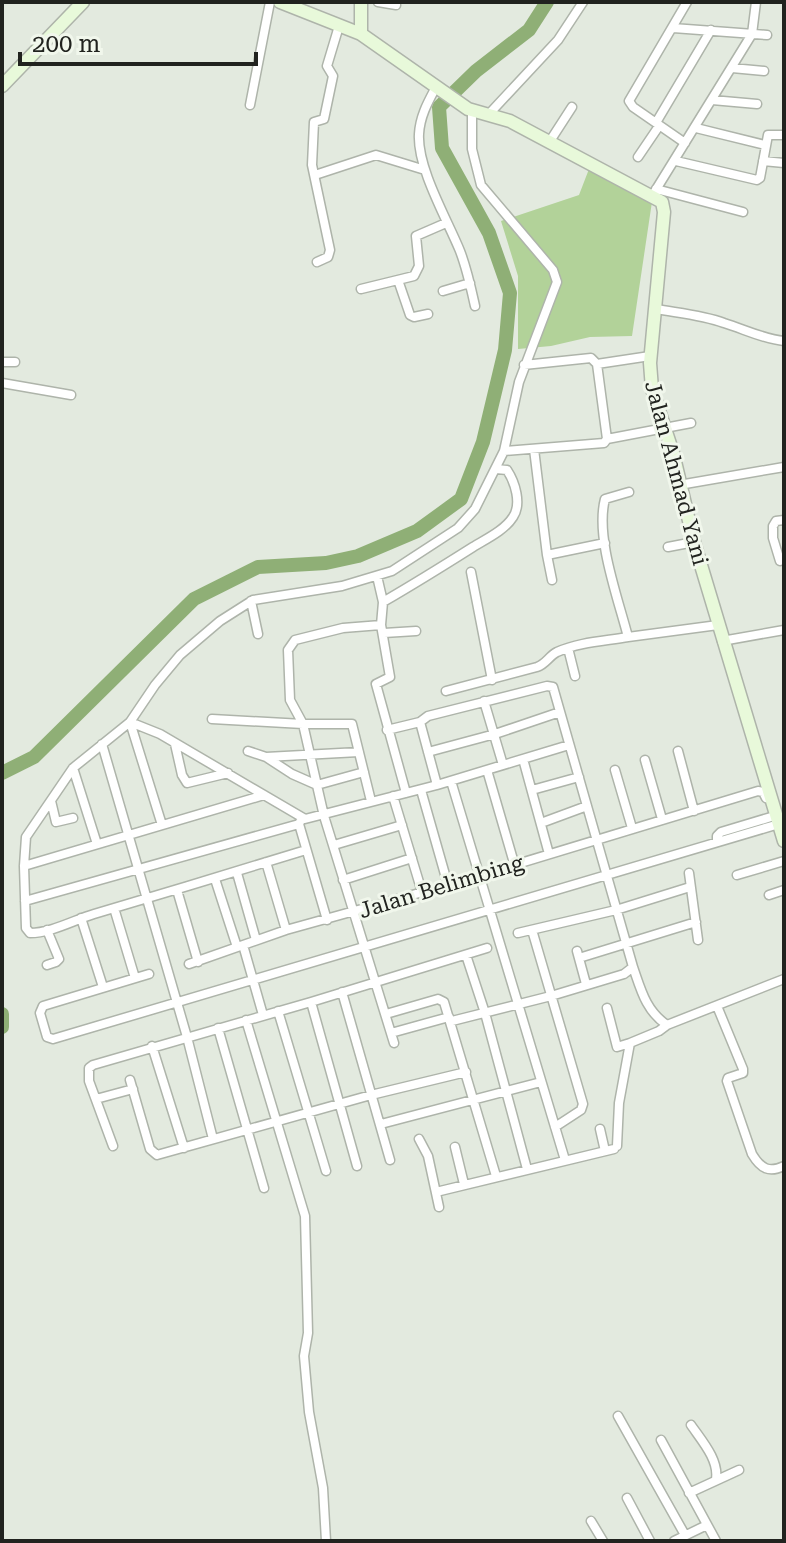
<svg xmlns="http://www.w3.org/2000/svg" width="786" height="1543" viewBox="0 0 786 1543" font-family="'Roboto Serif',serif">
<rect width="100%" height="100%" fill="#e3eadf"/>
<path fill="#b2d299" d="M589,169L653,195L632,336L590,337L551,346L518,349V276L501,221L579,195Z"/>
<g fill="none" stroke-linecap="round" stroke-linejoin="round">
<path stroke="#8faf76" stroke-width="14" d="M2,773L34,757L194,599L258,567L326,563L358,556L417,531L461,499L483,442L505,350L510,293L489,233L442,148L439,107L476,71L529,30L547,2
M2,1014V1027"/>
<g stroke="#aeb4aa" stroke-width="11">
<path id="street" d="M378,2L396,5
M673,28L767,35
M732,68L764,71
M436,87C428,102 420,116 419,134C417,168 447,219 460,251C467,269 471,288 475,306
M712,100L757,104
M250,105L270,2
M489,114L558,40L583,2
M657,121L711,30
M696,128L765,145
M550,141L572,107
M685,143L633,107L629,101L687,2
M638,157L659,126
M676,161L757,180L760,178L768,135H784
M763,161L784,163
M315,175L376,155L425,170
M656,189L743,212
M652,196L752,34L756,2
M317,262L328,257L330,250L312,165L314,122L324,119L333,76L327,66L339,26
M398,280L410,315L414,317L428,314
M361,289L414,276L419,266L416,236L446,223
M443,291L470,283
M656,309C678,313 703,315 724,323C744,329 763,339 784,341
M2,362H15
M597,364L607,439
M524,365L591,358L597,364L650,356
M2,383L71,395
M534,449L547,555
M504,451L604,443L607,439L691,423
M679,485L784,467
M629,492L605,499C595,537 618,598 628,637L718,625
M668,547L694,542
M780,561L773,538V526L776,521L784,520
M471,572L492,680
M377,576L383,602L381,625L343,628L295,640L288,650L290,700L303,724L324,816L394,1043
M552,580L547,555L605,543
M251,601L258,634
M383,602C414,584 443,566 473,547C486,539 505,530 513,517C522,504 515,482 507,470L496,469
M381,625L390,677L376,684L406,793
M384,633L416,631
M722,641L784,630
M568,648L575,676
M446,691L537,667C546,664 549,656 557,652C579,642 605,641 628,637
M484,701L503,765
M212,719L303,724H352L371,801
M130,722L160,734L305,819L437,785L569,745
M130,722L162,825
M420,722L437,785
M387,730L420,722L428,716L547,686L553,687L633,967L624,974L551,996L452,1021
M102,744L187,1037L213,1139
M175,744L182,775L187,783L228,773
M248,751L266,757L359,752
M678,751L694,811
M428,752L495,734L560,712
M266,757L292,774L317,785L364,772
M523,759L549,854
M645,760L662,819
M73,768L97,844
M487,770L514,863
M615,770L632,828
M451,781L565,1160
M421,790L448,885
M532,790L579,777
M393,796L422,892
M51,801L56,822L73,818
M541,823L587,806
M299,824L327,920
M717,841V836L721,832L771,817
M334,845L402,825
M306,850C235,872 165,893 94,914C74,920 51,933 30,933L26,928L24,866L26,837L73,768L130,722L155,685L180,655L220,621L253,600L342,586L392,571L458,528L475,509L504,451L519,382L557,282L553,270L481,185L472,149V111
M266,862L286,930
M24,866L264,795
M237,873L256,940
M689,873L698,940
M737,875L784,861
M215,879L237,947
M343,880L412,858
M177,890L198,962
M769,895L784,890
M25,901L299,824L302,818
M114,908L135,978
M81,918L103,987
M532,930L583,1104L581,1110L555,1127
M518,933L616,910L690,887
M243,945L263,1015
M577,951L586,984
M466,955L485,1013L527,1169
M579,958L696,922
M189,964L286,930L448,885L758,791L763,792L766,798
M47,965L56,962L59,959L47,930
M633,967C641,990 646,1011 667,1025L784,979
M149,974L43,1006L40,1013L47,1037L53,1039L779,824
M342,992L390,1160
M311,1002L357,1166
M717,1006L743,1069V1073L728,1078L727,1081L752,1154C761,1169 769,1173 784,1166
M607,1008L617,1047L630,1043
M278,1011L326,1171
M386,1014L438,999L444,1002L496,1176
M246,1020L305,1216L308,1333L304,1356L309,1412L323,1488L326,1541
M218,1028L264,1188
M391,1033L449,1017
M152,1046L184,1148
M130,1080L150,1149L157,1155L371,1095L466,1072
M96,1099L133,1089
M381,1124L541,1082
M600,1129L605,1151
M419,1139L428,1156L439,1207
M113,1146L89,1081V1068L93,1065L311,1002L487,948
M617,1146L619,1103L630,1043L659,1031L667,1025
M455,1147L464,1184
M436,1192L614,1149
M618,1416L685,1535
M691,1425C702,1441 719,1460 716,1479
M661,1440L716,1541
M689,1493L739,1470
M627,1498L650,1541
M591,1521L603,1541
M674,1541L707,1525"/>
</g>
<g stroke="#aeb4aa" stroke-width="15">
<path id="secondary" d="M280,2L361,34L468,109L510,121L662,202L664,212L650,363L652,389L673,453L694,542L784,841
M361,34V2
M2,86L83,2"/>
</g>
<use href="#street" stroke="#fff" stroke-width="8"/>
<use href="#secondary" stroke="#e8f9da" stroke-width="12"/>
</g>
<g text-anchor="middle" stroke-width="6" stroke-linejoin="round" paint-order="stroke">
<g font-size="22" fill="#21231f" stroke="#f1f7ec">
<text transform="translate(677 473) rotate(75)" y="8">Jalan Ahmad Yani</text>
<text transform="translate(441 886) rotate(-17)" y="8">Jalan Belimbing</text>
</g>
</g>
<rect width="786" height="1543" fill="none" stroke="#21231f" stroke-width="8"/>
<path d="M20 52v12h236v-12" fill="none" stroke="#21231f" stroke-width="4"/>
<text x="32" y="52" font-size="24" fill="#21231f" stroke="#f1f7ec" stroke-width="6" paint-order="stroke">200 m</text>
</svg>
